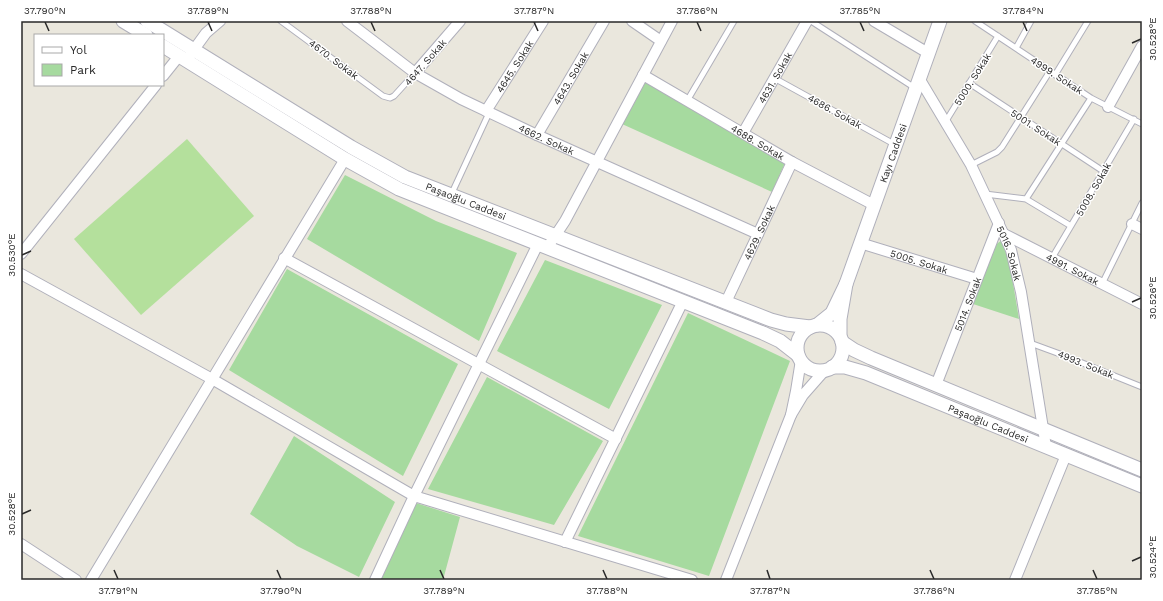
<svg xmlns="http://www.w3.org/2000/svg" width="1163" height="601" viewBox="0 0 1163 601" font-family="'Work Sans',sans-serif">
<rect width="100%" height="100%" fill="#eae7dd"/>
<path fill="#a6da9f" d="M645,81L785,163L772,192L622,124Z
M345,175L436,221L517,253L479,341L307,239Z
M1002,240L1010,265L1019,319L970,303L991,248Z
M545,260L662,305L609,409L497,351Z
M287,269L458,364L403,476L229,370Z
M688,313L790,361L709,576L578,536Z
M487,377L603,441L554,525L428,489Z
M294,436L395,502L359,577L297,546L250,514Z
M416,503L460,517L443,580H380Z"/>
<path fill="#b4e09c" d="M187,139L254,216L141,315L74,239Z"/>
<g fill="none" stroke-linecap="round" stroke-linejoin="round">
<g stroke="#b0b0bb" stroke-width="7">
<path id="service" d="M281,21L383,96L390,98L394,96L415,73
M811,21L915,88
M975,21L1091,98L1142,124
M1016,48L1031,21
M1055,75L1088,21
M774,78L894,144
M969,83L1103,171
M687,101L734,21
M946,121L998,36
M971,165L997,152L1002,147L1050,71
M985,194L1026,199L1071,226
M451,195L489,113
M1026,199L1091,98
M1052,258L1134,119
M1102,284L1142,203
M1030,343L1060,354L1142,387"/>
</g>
<g stroke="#b0b0bb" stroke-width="12">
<g id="minor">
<path id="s1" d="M347,21L415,73L461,99L537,135L758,234"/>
<path d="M632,21L661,41"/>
<path d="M874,21L928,53"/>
<path d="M190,55L206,33L220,21"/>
<path d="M415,73L460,21"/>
<path id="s2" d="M643,75L792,162L874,205"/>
<path d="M163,76L179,56"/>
<path id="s3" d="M919,78L971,165L1011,250L1021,292L1046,447"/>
<path d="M1108,107L1142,46"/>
<path id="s4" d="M486,111L543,21"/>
<path id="s5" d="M743,133L807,21"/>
<path id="s6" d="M537,135L604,21"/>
<path d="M1132,224L1142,229"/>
<path id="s7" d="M1004,234L1142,304"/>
<path id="s8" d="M860,243L977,279"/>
<path d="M538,244L414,496L692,580"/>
<path d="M547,248L565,221L672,21"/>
<path d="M21,254L156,85"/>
<path d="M284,258L616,439"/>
<path d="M21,274L212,379L414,496L375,580"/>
<path id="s9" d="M726,302L792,162"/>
<path d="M801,360L796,391L791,415L803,395L825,370"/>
<path id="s10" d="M936,385L999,223"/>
<path d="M565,542L683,301"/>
<path d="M21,544L76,580"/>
<path d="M91,580L345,159"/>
<path d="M726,580L791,415"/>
<path d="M1015,580L1066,455"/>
</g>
</g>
<g stroke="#b0b0bb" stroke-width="15">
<g id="tertiary">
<path d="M123,21L146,35"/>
<path id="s11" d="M147,21L351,147L405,177L771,320L786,324L810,327"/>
<path d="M163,46L345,159L399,189L763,333L780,341L798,355"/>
<path id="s12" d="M846,284L940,21"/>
<path d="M817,325L832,313L846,284L840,319V336"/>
<circle cx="820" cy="348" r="23"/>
<path d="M842,342L854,350L871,358L1142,470"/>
<path id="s13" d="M832,367H845L866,373L1142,486"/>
</g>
</g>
<use href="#service" stroke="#fff" stroke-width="5"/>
<use href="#minor" stroke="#fff" stroke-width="10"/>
<use href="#tertiary" stroke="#fff" stroke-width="13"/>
</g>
<path fill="none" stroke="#292929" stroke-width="1.5" d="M45,22L49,31M208,22L212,31M371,22L375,31M534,22L538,31M697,22L701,31M860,22L864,31M1023,22L1027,31M1132,43L1141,39M22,255L31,251M1132,302L1141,298M22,514L31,510M1132,561L1141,557M114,570L118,579M277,570L281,579M440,570L444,579M603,570L607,579M767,570L770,579M930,570L934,579M1093,570L1097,579"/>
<g text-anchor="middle" stroke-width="3" stroke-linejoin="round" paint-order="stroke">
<g font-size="10" fill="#292929" stroke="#fff">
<text transform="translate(334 59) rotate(37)" y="4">4670. Sokak</text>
<text transform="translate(425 62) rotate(-49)" y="4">4647. Sokak</text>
<text dy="4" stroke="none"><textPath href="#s4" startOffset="53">4645. Sokak</textPath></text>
<text transform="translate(1057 75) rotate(33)" y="4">4999. Sokak</text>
<text dy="4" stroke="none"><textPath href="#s5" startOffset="64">4631. Sokak</textPath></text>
<text dy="4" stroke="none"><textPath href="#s6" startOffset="66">4643. Sokak</textPath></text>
<text transform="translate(972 79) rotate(-58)" y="4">5000. Sokak</text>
<text transform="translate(835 111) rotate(29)" y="4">4686. Sokak</text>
<text transform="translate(1036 127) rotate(33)" y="4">5001. Sokak</text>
<text dy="4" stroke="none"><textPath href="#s1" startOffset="233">4662. Sokak</textPath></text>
<text dy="4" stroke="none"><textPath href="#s2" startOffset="133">4688. Sokak</textPath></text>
<text dy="4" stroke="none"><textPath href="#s12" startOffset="139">Kayı Caddesi</textPath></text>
<text transform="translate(1093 189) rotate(-60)" y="4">5008. Sokak</text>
<text dy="4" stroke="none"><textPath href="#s11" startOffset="367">Paşaoğlu Caddesi</textPath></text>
<text dy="4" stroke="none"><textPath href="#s9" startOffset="77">4629. Sokak</textPath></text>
<text dy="4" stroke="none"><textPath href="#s3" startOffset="198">5016. Sokak</textPath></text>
<text dy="4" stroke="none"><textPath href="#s8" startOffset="62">5005. Sokak</textPath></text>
<text dy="4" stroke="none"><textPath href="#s7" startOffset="77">4991. Sokak</textPath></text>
<text dy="4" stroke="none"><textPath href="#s10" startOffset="87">5014. Sokak</textPath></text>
<text transform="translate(1086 364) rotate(22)" y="4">4993. Sokak</text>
<text dy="4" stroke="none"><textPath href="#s13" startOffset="167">Paşaoğlu Caddesi</textPath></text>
</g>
</g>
<rect width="1163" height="601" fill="none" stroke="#ffffff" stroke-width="44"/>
<rect x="34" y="34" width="130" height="52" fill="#ffffff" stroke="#a9a9a9"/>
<rect x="42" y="47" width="20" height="6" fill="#ffffff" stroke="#a9a9a9"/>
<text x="70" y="54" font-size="12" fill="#292929">Yol</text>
<rect x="42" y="64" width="20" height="12" fill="#a6da9f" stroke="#a9a9a9"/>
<text x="70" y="74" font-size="12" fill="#292929">Park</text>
<rect x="22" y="22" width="1119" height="557" fill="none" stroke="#292929" stroke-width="1.5"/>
<g font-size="10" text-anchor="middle" fill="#292929">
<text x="45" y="14">37.790°N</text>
<text x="208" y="14">37.789°N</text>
<text x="371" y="14">37.788°N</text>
<text x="534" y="14">37.787°N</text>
<text x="697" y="14">37.786°N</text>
<text x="860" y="14">37.785°N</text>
<text x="1023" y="14">37.784°N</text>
<text transform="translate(1152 39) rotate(-90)" y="4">30.528°E</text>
<text transform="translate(11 255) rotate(-90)" y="4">30.530°E</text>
<text transform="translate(1152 298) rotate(-90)" y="4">30.526°E</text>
<text transform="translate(11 514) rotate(-90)" y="4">30.528°E</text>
<text transform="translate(1152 557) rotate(-90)" y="4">30.524°E</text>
<text x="118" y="594">37.791°N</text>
<text x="281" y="594">37.790°N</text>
<text x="444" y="594">37.789°N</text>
<text x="607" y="594">37.788°N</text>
<text x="770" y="594">37.787°N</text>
<text x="934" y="594">37.786°N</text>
<text x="1097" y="594">37.785°N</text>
</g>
</svg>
